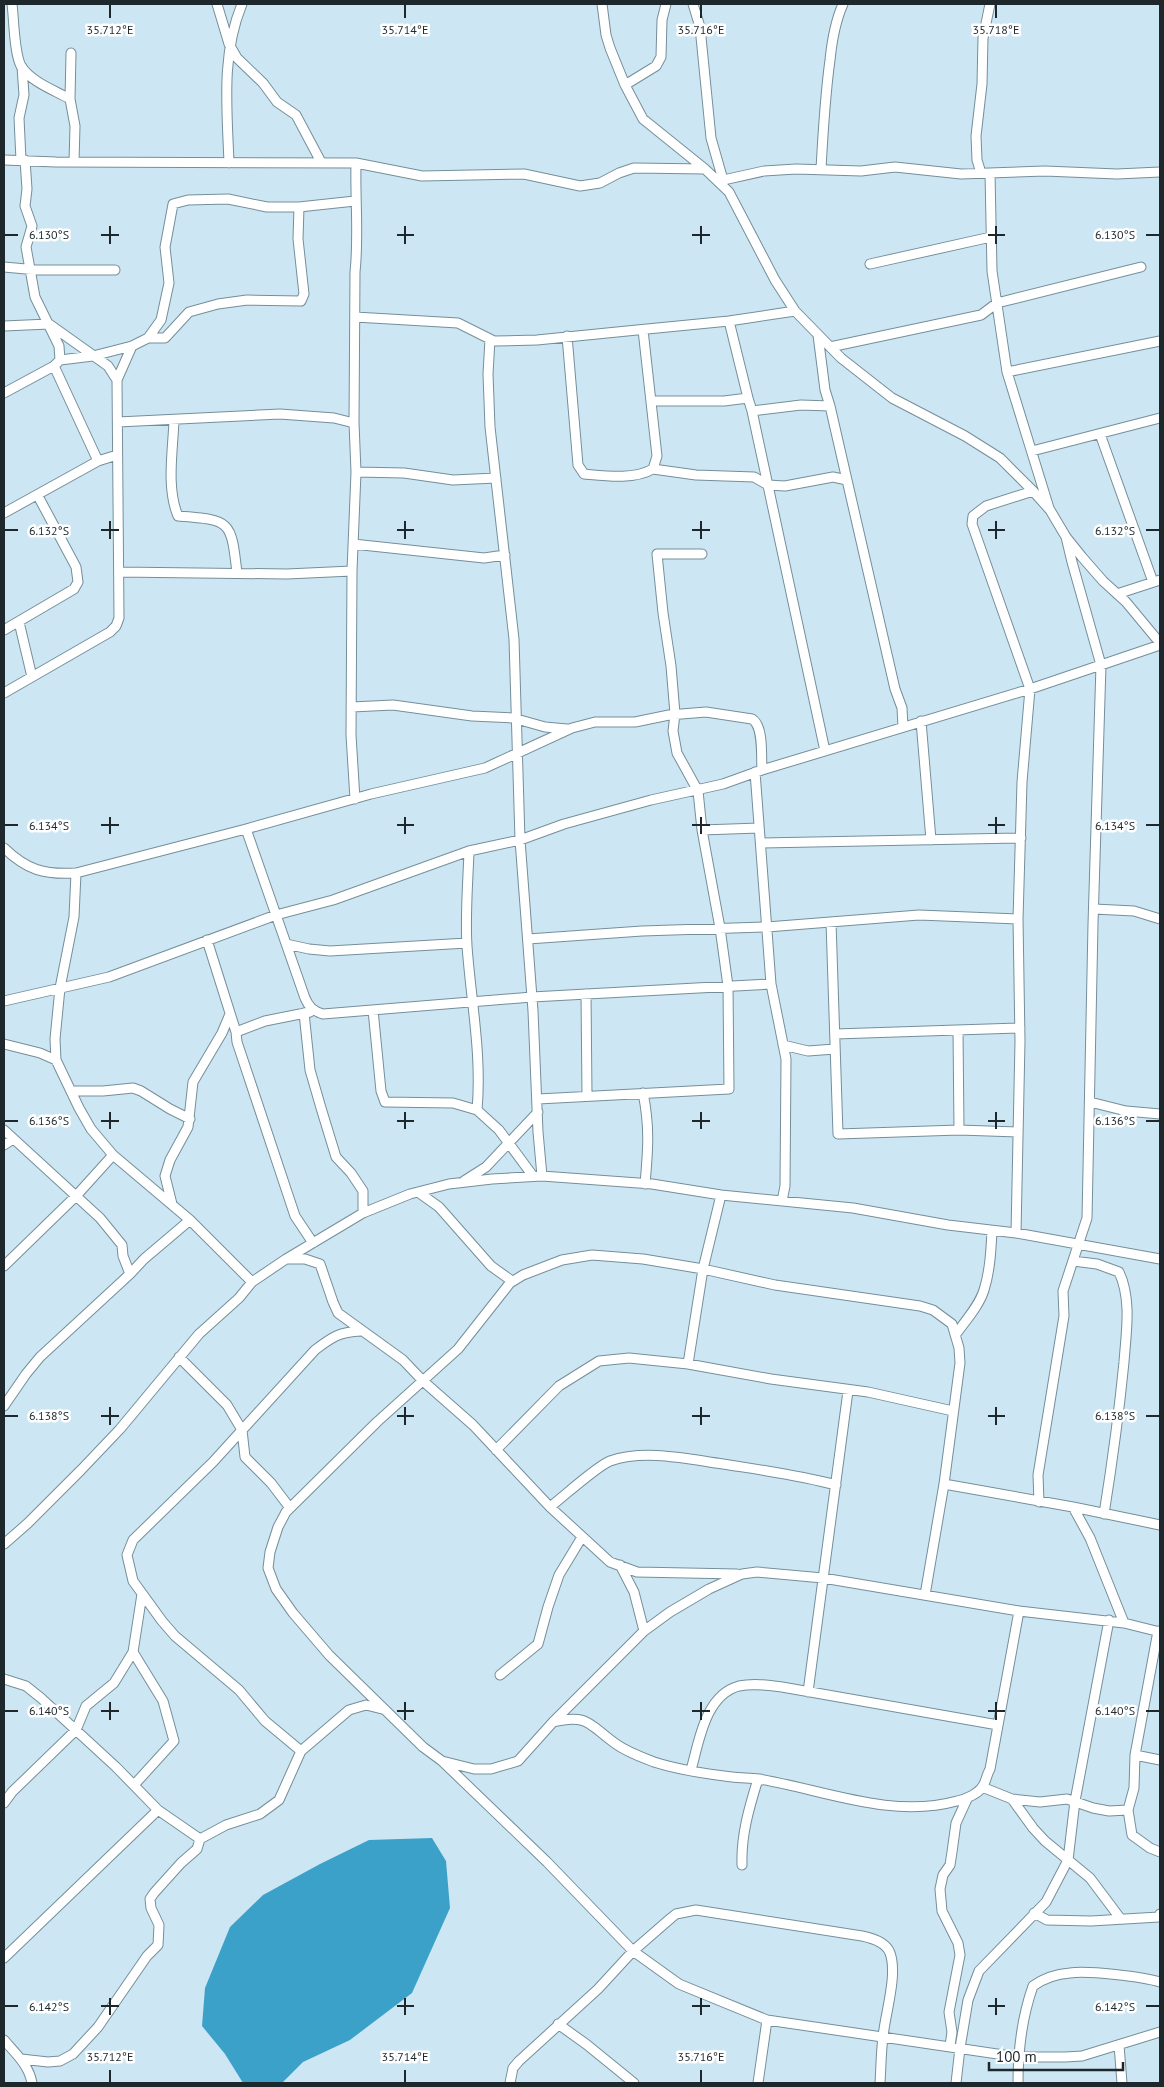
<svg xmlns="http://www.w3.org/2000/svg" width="1164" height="2087" viewBox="0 0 1164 2087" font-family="'PT Sans',sans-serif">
<rect width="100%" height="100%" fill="#cce7f3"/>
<path fill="#3ca1c8" d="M432,1838L446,1861L450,1908L412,1993L350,2040L303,2062L282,2083H243L225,2054L202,2026L205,1988L230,1927L263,1895L320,1864L369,1840Z"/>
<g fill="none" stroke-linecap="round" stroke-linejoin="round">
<g stroke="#758e9a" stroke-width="11">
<path id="minor" d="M12,4C14,19 14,53 21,66C31,82 54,90 70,99
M217,4L229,44L237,58L263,83L277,102L296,115L321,162
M602,4L606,35L610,48L625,85L643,119L705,169L729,192L775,280L795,311L841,358L892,398L965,436L1000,458L1033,491L1050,510L1066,537L1082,557L1103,581L1126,602L1160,643
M693,4L700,27L711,138L723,180
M71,53L70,99L75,126L74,162
M625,85L656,66L661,57L662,20L666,4
M4,160L56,162L356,163L422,176L524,174L580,186L600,183L619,173L634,168L705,169
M21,160L19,118L24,95L22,67
M229,163C227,108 221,55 242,4
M821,169C823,132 825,96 830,60C832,40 835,22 843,4
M981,173L977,160L976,136L982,84L983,38L990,4
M990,173L992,271L1007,372L1049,508
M719,181L764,171L796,169L861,171L895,167L961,174L1045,171L1117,174L1160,172
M870,264L991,237
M4,267L37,270H115
M355,317L458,323L494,341L537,340L637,330L729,321L795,311
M729,321L748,398
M4,326L49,324L108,366L117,380
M567,336L578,465L584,474C606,476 633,480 653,469L657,456L643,330
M148,338H165L189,312L218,304L247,300L301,301L304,294L298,239L299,207L355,201
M490,339L488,374L490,427L514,639L520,840L533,1011L538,1132L542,1176
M830,347L981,315L997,303L1141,267
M60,360L93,356L132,346
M54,366L98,461
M1007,372L1160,341
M4,393L54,366L60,360L59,346L35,297L30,269L26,247L32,226L25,206L27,189L25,160
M651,401H724L748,398L752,411L801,405L830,406L825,390L818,335
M830,406L895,689L902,708L903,727
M752,411L825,751
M174,420C173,450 166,488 178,516C231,520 231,520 237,573
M118,422L280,414L334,418L354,423
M1100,434L1153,582
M1032,451L1160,418
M653,469L696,475L754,477L768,485L785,486L833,477L847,480
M356,472L404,473L453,480L496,478
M4,513L98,461L117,455
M353,544L484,558L505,555
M119,572L287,574L352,571
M1117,594L1160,580
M19,622L32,677
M4,630L74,589L78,582L76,567L38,496
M4,693L110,632L116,626L119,618L117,380L132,346L148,338L161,320L169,283L165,247L173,204L188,200L228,199L267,207H299
M352,707L393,705L472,716L513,718L545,727L567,729
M921,721L931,840
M755,772L771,984L786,1059L785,1186L782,1201
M355,799L351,735L352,571L356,472L354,423L355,272C359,236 355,199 356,163
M246,829L305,998C309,1007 313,1011 323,1014L532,997L771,984
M702,830L759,828
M761,843L1021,838
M4,848C27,870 44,875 76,873L246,829L371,794L485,768L572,728L595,722H635L669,715L706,712L752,719C764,726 761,757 762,770
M469,851C468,882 465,915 467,946C471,1001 482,1055 477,1110L499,1130L533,1176
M76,873L74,917L60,988L55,1039L56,1060L79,1108L91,1129L113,1155L190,1220L252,1282
M1094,909L1134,911L1160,919
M831,922L838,1134L959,1130L1018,1132
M528,939L642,931L767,927L919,915L1018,919
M207,940L236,1032L237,1042L295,1216L313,1243
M286,944L309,949L330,951L467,943
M586,994L587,1096
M4,1001L109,977L276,915L333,900L469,851L520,840L564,824L651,800L723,784L762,770L1030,689L1160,645
M373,1010L381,1091L385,1102L453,1103L477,1110
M304,1013L310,1070L321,1108L336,1157L351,1173L363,1191V1213
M958,1030L959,1130
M236,1032L265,1021L310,1012
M835,1034L1020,1028
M4,1044L40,1053L56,1060
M783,1045L808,1051L835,1049
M71,1091H103L133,1088L141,1091L170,1109L190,1119
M643,1093C650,1127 648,1150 645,1184
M538,1099L729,1089L728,986L720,928L702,830L698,791L677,753L673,731L675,714L671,666L663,613L657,554H702
M1090,1102L1126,1111L1160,1114
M4,1130L100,1218L122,1245L123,1256L130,1274
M4,1145L13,1139
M464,1181L486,1167L538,1112
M418,1192L439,1207L491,1266L512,1281
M172,1204L165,1176L170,1160L188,1127L193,1082L222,1033L230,1014
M1016,1233L1020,1041L1018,919L1022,782L1030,689L972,524L973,516L986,506L1033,491
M287,1259H305L320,1264L333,1302L338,1313L403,1360L423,1381L473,1425L550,1507L610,1562L637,1572L737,1574
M1073,1261L1097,1264L1119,1272C1132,1300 1126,1333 1124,1362C1119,1413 1112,1464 1104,1514
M4,1266L76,1196L113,1155
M956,1334C966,1320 979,1306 984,1290C990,1271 991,1250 992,1231
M179,1357L227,1405L242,1430L245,1457L271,1483L290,1508
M688,1364L703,1269L721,1195
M4,1406L26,1374L40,1357L130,1274L144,1259L190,1220
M496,1450L559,1386L599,1361L629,1358L688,1364L771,1379L868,1392L953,1411
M944,1484L1073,1507L1160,1525
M1039,1502L1038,1475L1064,1316L1063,1291L1087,1218L1093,924L1101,665L1072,562L1066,537
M550,1507C563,1497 597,1466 610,1461C645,1449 687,1459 723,1464C761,1470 799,1475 836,1485
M1073,1507L1090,1538L1124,1623
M4,1544L28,1523L81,1470L120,1429L199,1334L239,1298L252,1282L286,1259L363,1213L410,1194L449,1184L492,1179L542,1176L652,1184L721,1195L853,1208L948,1225L1016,1233L1160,1259
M620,1565L634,1592L644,1631
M925,1595L944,1484L960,1363L959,1348L952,1324L933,1310L920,1306L775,1285L703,1269L643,1259L592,1255L562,1260L523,1275L510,1283L458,1349L377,1422L286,1512L278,1527L270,1552L268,1568L276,1589L293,1613L329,1655L423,1747L442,1761L474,1769H491L518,1761L553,1722L644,1631L670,1612L709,1589L742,1574L757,1572L823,1578L1019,1611L1124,1623L1160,1632
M1158,1631L1135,1755L1134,1788L1128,1810L1132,1835L1150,1848L1160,1852
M133,1652L163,1701L174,1741L134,1785
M500,1675L538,1644L548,1607L559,1575L582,1537
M4,1679L26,1686L41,1698L116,1767L158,1810L200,1839L226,1825L260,1814L279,1800L301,1751L349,1710L366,1705L382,1709
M808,1692L848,1391
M553,1722C589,1713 590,1726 616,1744C627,1752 641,1757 654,1762C679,1770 707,1774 732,1777C741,1778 750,1778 759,1779C824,1790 891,1819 957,1801C966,1799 978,1794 983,1786C986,1781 987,1774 990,1769L1019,1611
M301,1751L265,1721L239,1690L175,1636L162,1621L133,1581L127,1555L133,1540L213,1462L315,1350C332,1337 339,1332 361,1331
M1135,1755L1160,1760
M442,1761L547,1862L633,1951L679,1984L767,2020L1018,2057H1065L1082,2056L1160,2032
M691,1770C699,1742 705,1695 739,1686C753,1683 768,1685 782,1687L998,1725
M982,1787L1012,1799L1040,1802L1067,1799L1093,1808L1109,1811L1128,1810
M1012,1799L1033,1828L1045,1841L1090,1878L1120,1918
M4,1803L12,1792L76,1730L86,1706L114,1683L133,1652L142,1594
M742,1865C741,1835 749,1808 758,1779
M1034,1913L1047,1920L1091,1921L1159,1917L1160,1914
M4,1958L158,1810
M558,2024L586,2044L634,2083
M4,2040C15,2053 29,2065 32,2083
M1119,2045L1122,2083
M950,2046L952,2032L949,2012L960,1955L958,1943L942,1911L940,1889L943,1875L950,1865L952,1852L956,1823L967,1799
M21,2059L48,2062L60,2061L73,2054L98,2027L147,1956L158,1945L159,1925L151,1908L150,1899L154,1893L181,1863L197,1849L200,1839
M510,2083L513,2068L519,2061L598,1989L633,1951L671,1918L676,1914L696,1910L862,1936C872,1938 886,1942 890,1953C898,1975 885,2014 883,2037C881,2052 881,2068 880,2083
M758,2083L767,2020
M956,2083L960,2048L968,2000L979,1971L1046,1902L1068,1860L1075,1801L1109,1620
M1018,2083C1018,2051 1022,2017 1033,1986C1044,1978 1057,1974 1070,1973C1087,1970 1144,1977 1160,1982"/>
</g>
<use href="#minor" stroke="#fff" stroke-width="9"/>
</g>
<path fill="none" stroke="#1d272c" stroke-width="2" d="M110,5V18M405,5V18M701,5V18M996,5V18M110,226V244M405,226V244M701,226V244M996,226V244M5,235H18M101,235H119M397,235H414M692,235H710M988,235H1005M1146,235H1159M110,521V539M405,521V539M701,521V539M996,521V539M5,530H18M101,530H119M397,530H414M692,530H710M988,530H1005M1146,530H1159M110,817V834M405,817V834M701,817V834M996,817V834M5,825H18M101,825H119M397,825H414M692,825H710M988,825H1005M1146,825H1159M110,1112V1129M405,1112V1129M701,1112V1129M996,1112V1129M5,1121H18M101,1121H119M397,1121H414M692,1121H710M988,1121H1005M1146,1121H1159M110,1407V1425M405,1407V1425M701,1407V1425M996,1407V1425M5,1416H18M101,1416H119M397,1416H414M692,1416H710M988,1416H1005M1146,1416H1159M110,1702V1720M405,1702V1720M701,1702V1720M996,1702V1720M5,1711H18M101,1711H119M397,1711H414M692,1711H710M988,1711H1005M1146,1711H1159M110,1998V2015M405,1998V2015M701,1998V2015M996,1998V2015M5,2006H18M101,2006H119M397,2006H414M692,2006H710M988,2006H1005M1146,2006H1159M110,2070V2082M405,2070V2082M701,2070V2082"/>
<g font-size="12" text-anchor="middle" fill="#1d272c" stroke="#fff" stroke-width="5" stroke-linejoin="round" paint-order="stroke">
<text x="110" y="34">35.712°E</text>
<text x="405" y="34">35.714°E</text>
<text x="701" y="34">35.716°E</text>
<text x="996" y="34">35.718°E</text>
<text x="49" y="239">6.130°S</text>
<text x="1115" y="239">6.130°S</text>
<text x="49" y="535">6.132°S</text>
<text x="1115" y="535">6.132°S</text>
<text x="49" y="830">6.134°S</text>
<text x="1115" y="830">6.134°S</text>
<text x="49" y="1125">6.136°S</text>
<text x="1115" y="1125">6.136°S</text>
<text x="49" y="1420">6.138°S</text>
<text x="1115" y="1420">6.138°S</text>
<text x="49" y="1715">6.140°S</text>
<text x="1115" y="1715">6.140°S</text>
<text x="49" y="2011">6.142°S</text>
<text x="1115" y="2011">6.142°S</text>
<text x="110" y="2061">35.712°E</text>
<text x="405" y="2061">35.714°E</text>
<text x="701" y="2061">35.716°E</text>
</g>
<rect width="1164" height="2087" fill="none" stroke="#1d272c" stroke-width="10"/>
<path d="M989 2062v8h134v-8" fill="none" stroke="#1d272c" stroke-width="2.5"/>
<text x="996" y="2062" font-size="15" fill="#1d272c" stroke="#ffffff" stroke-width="4" paint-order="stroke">100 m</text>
</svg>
